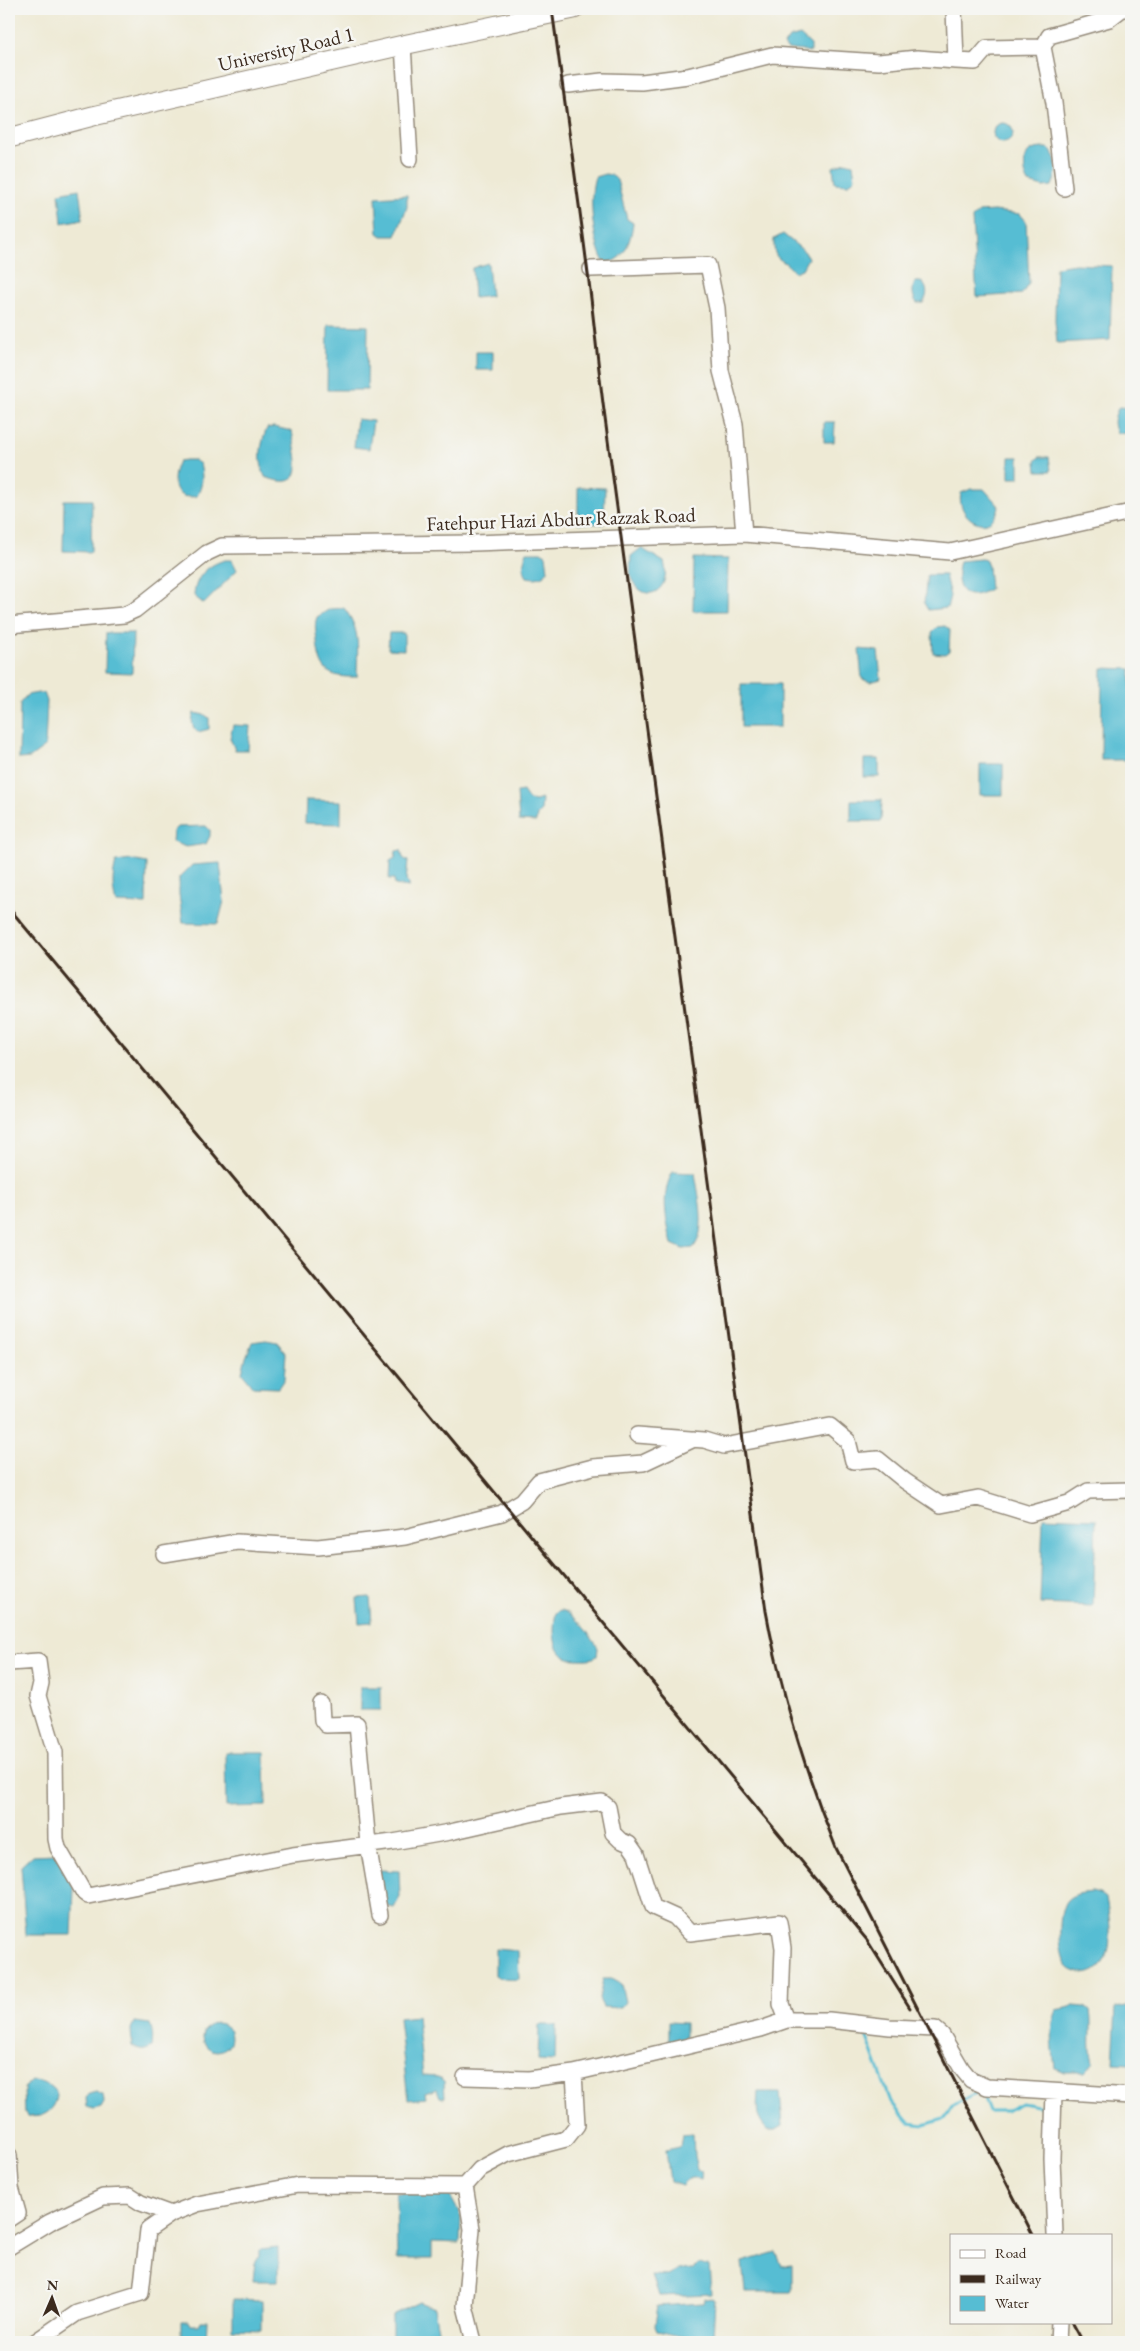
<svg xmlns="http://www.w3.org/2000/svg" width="1140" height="2351" viewBox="0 0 1140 2351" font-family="'EB Garamond',serif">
<rect width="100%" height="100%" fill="#f6f6f2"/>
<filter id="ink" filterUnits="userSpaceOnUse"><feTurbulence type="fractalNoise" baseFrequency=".02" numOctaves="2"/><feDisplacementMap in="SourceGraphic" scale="10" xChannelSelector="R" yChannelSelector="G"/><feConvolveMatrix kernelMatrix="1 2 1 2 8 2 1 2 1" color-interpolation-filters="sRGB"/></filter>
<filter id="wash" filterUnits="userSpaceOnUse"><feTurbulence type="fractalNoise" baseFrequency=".0096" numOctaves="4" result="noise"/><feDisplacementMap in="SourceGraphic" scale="20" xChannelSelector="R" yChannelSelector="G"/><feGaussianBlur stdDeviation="1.12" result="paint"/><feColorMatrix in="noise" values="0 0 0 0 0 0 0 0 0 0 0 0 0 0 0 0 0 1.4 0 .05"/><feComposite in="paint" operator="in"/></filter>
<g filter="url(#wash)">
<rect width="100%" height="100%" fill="#eeead5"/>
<path fill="#56bdd3" stroke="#487478" d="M800,35L811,45V52L787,49L784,45L789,38Z
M993 133a10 10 0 1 1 20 0a10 10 0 1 1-20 0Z
M1048,148C1059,158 1058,172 1052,186L1043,187L1029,183C1024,175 1021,155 1032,150C1036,148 1044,148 1048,148Z
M845,162L853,164L855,178L849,184L835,183L833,167Z
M605,174L612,175L617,180L627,219L633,223C631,240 624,264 604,262C593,242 588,198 595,177Z
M79,189L83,219L62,223L59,193Z
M407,195V207L396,236H382L378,233L376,197Z
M994,211L1020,214L1026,221L1029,283L1022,294L977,297L972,218L979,212Z
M783,234L805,252L808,258L802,269L794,272C782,255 773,265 774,239Z
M488,263L491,296L474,298L472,268Z
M1075,264L1112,266L1110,340L1057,343L1055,321L1056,267Z
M915,282H922C928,289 928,295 923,303H917C912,297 912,289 915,282Z
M328,325L368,326L367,390H327Z
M476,352H493V370H476Z
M1119,407L1131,408V434L1117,433C1112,423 1114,416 1119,407Z
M357,419L373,421L369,449L354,447Z
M824,422H835L834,442H824Z
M274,427L292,431C297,460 308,493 265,477C258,459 260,446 267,428Z
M1009,457H1019V478H1009Z
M1039,457H1049L1051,471H1037L1036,461Z
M185,460H194L200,464C203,476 203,485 197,496C172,502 170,479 179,461Z
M578,487L605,488L604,524L578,523Z
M971,489H984L999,506C992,540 955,518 961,493Z
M64,500H92L91,552L63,551Z
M641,548L664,562C672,590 646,606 632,580C629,574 631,563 631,556Z
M527,552H541L546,555L548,571C543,578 536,579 527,577C522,570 523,560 527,552Z
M694,558L728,559L727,611H693Z
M981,559L986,560L988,566L990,589C963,605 953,587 960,561Z
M225,560H232L237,570L204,604L194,596C195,577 207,565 225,560Z
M927,575H945L950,596L947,608L928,610L924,603Z
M344,608C362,631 357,649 357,677C326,678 320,670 317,641C316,632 314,625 317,617L330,609Z
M945,626L950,630L949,651L945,654L933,653L932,632L937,627Z
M106,633H133L132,673L105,672Z
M389,633H404V650L388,649Z
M859,649L878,651L881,679L870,682L862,679Z
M1102,668L1131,669V760H1101Z
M741,684H780V727H741Z
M38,693H44L47,701L45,747L30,758L19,759L20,703L27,695Z
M194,713L205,715L209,718V729L198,732C190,726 192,721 194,713Z
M233,725L250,726L248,750H235L230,738Z
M864,759H879V777H864Z
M980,764H1003V795H980Z
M523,791L529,800L536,801L542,799L541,811L537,815L536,822L519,821L517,792Z
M306,800L341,801V824L305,823Z
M851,800H882L881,821H851Z
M206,826L210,830V836L206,844L186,847L172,842L173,831L177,827Z
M401,850L403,858L408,861L406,881L409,883V887L395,885L394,879H389L390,861L395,858L396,851Z
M131,860L147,863L146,904L116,903C112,888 112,877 116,862Z
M220,863L224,901L218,924L183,923L179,895V878L192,865Z
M673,1172L695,1173C698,1194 708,1231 693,1248L683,1249L672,1244C666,1221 660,1193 673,1172Z
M266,1340L277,1342L286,1353L284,1379L278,1388L253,1387L242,1373L245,1360L252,1342Z
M1043,1517L1096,1519L1093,1606L1040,1604Z
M370,1597L372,1622L359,1623L357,1598Z
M560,1610C572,1610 593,1638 598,1648L597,1656C591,1660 584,1659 577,1659C552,1659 552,1632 556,1613Z
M360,1687H381V1710H360Z
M225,1752H265L266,1806L226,1807Z
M56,1854L74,1888L72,1935H26L21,1866L33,1855Z
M380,1870L399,1871L400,1897L394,1908L382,1905L378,1876Z
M1092,1892L1102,1895L1106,1898C1110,1920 1119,1970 1084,1973C1078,1973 1071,1971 1067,1966C1058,1955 1057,1911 1067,1900C1074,1893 1084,1893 1092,1892Z
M495,1949L518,1951L519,1979C510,1980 502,1980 495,1975Z
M603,1979H612L621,1984L625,2002L620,2008L603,2007L599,1999Z
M1131,2005V2064L1113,2063L1116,2008Z
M1074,2006L1085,2007L1090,2011C1093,2028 1088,2044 1093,2062L1084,2072H1064L1055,2068C1053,2049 1049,2027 1057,2010Z
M417,2016L423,2076L438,2077L444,2081L445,2097H440L437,2089L425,2093L426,2098L408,2100L399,2018Z
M134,2022L150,2024C153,2032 153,2038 152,2047C144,2052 139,2051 132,2046L131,2029Z
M669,2022L685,2023V2040L669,2044Z
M203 2037a14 14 0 1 1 28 0a14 14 0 1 1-28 0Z
M539,2025H556L555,2061L538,2060Z
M32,2081C43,2081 51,2085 57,2094C56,2111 42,2119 27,2116L25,2113L24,2088Z
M96,2092L103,2095L104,2102L101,2107L94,2109L87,2107L86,2098L89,2094Z
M758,2092H780L783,2126L776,2130H768C755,2120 757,2107 758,2092Z
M693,2133L694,2156L697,2169L702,2171L701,2179C691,2176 688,2179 682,2186L670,2182L666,2150L680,2147L682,2134Z
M396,2193L449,2194L461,2216L460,2243L432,2242V2259H397Z
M278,2248V2281H253L255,2260L259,2257V2250Z
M776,2252L782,2266L792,2265V2292H745L742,2262Z
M698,2264L709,2265L711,2294L659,2296L652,2275L668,2276L679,2270L693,2269Z
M712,2298L715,2300L713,2337C697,2342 674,2334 657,2331L655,2326L658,2306L703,2303L704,2299Z
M233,2299L262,2300V2330L233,2329Z
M419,2302L434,2308L440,2342H392V2315Z
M181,2321H188L190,2325H198L200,2321H207L206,2342H181Z"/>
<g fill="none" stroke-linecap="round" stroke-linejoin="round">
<path stroke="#56bdd3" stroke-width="3" d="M866,2035L891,2102L909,2123L924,2125L944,2119L952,2106L976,2093L983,2096L989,2111H1006L1022,2103L1048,2108"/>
</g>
</g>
<g filter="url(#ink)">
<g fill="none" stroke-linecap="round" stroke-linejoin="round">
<g stroke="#948a7a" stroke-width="18">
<path id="minor" d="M954,9L956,61L975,62L987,48L1043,47L1054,103L1064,188
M403,45L410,159
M1043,47L1049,36L1109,19L1122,9
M568,85L602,81L642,82L688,76L772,55L879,62L917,58L956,61
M591,269L708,265L717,308L721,371L735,424L744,534
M9,625L124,615L135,610L207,553L222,546L474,543L744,534L950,552L1131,512
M637,1435L704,1440L724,1446L830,1426L848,1441L853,1461L878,1459L905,1481L941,1505L978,1498L1030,1514L1069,1503L1088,1491L1131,1490
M164,1554L237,1542L318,1547L405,1537L502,1513L522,1501L539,1481L593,1467L643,1463L694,1439
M9,1663L38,1661L41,1683L38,1696L55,1752L56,1839L58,1848L84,1893L88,1896L293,1855L393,1842L450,1832L561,1807L602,1802L608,1807L613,1833L620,1840L629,1844L636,1854L653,1907L675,1917L690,1933L779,1922L783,1948L781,2004L787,2020
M321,1704L322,1720L326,1725L357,1724L368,1844L380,1915
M465,2077L529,2079L574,2073
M1054,2092L1052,2158L1055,2235
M9,2155L11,2188L18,2213L9,2219
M465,2186L472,2229L465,2306L474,2342
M9,2247L50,2222L103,2197L130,2196L141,2203L171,2214
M35,2342L77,2313L141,2293L148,2230L171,2214L197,2204L298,2185L465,2186L480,2169L508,2154L566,2139L577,2125L574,2073L761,2029L787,2020H829L890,2027L935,2029L942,2035L962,2069L971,2080L987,2087L1131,2096
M1058,2342L1059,2322"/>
</g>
<g stroke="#948a7a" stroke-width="21">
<path id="major" d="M9,138L93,116L403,45L574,9"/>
</g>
<use href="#minor" stroke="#fff" stroke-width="15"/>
<use href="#major" stroke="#fff" stroke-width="19"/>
<path stroke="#3b2a1e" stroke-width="3" d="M552,9C564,97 577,186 588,274C594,320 598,366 604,411C660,811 710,1211 766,1611C781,1693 805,1771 836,1848L1033,2235
M9,908L867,1940L910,2008
M1072,2322L1083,2342"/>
</g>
</g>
<g text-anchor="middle" stroke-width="5" stroke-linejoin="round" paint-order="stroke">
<g font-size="20" fill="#3b2a1e" stroke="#f6f6f2">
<text transform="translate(286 49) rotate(-13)" y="7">University Road 1</text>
<text transform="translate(561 519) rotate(-2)" y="7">Fatehpur Hazi Abdur Razzak Road</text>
</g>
</g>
<rect width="1140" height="2351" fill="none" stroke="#f6f6f2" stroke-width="30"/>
<rect x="950" y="2234" width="162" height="90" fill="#f6f6f2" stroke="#aba49d"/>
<rect x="960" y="2250" width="25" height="8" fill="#ffffff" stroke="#aba49d"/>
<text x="995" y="2258" font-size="15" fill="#3b2a1e">Road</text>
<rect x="960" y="2275" width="25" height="8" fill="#3b2a1e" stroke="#aba49d"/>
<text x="995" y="2284" font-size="15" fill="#3b2a1e">Railway</text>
<rect x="960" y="2296" width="25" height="15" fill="#56bdd3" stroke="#aba49d"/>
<text x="995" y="2308" font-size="15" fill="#3b2a1e">Water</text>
<g transform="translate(52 2298) rotate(2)" stroke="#f6f6f2" stroke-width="4" paint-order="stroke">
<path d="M0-4L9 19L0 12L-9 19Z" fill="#3b2a1e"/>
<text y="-8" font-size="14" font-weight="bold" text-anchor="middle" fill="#3b2a1e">N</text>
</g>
</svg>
